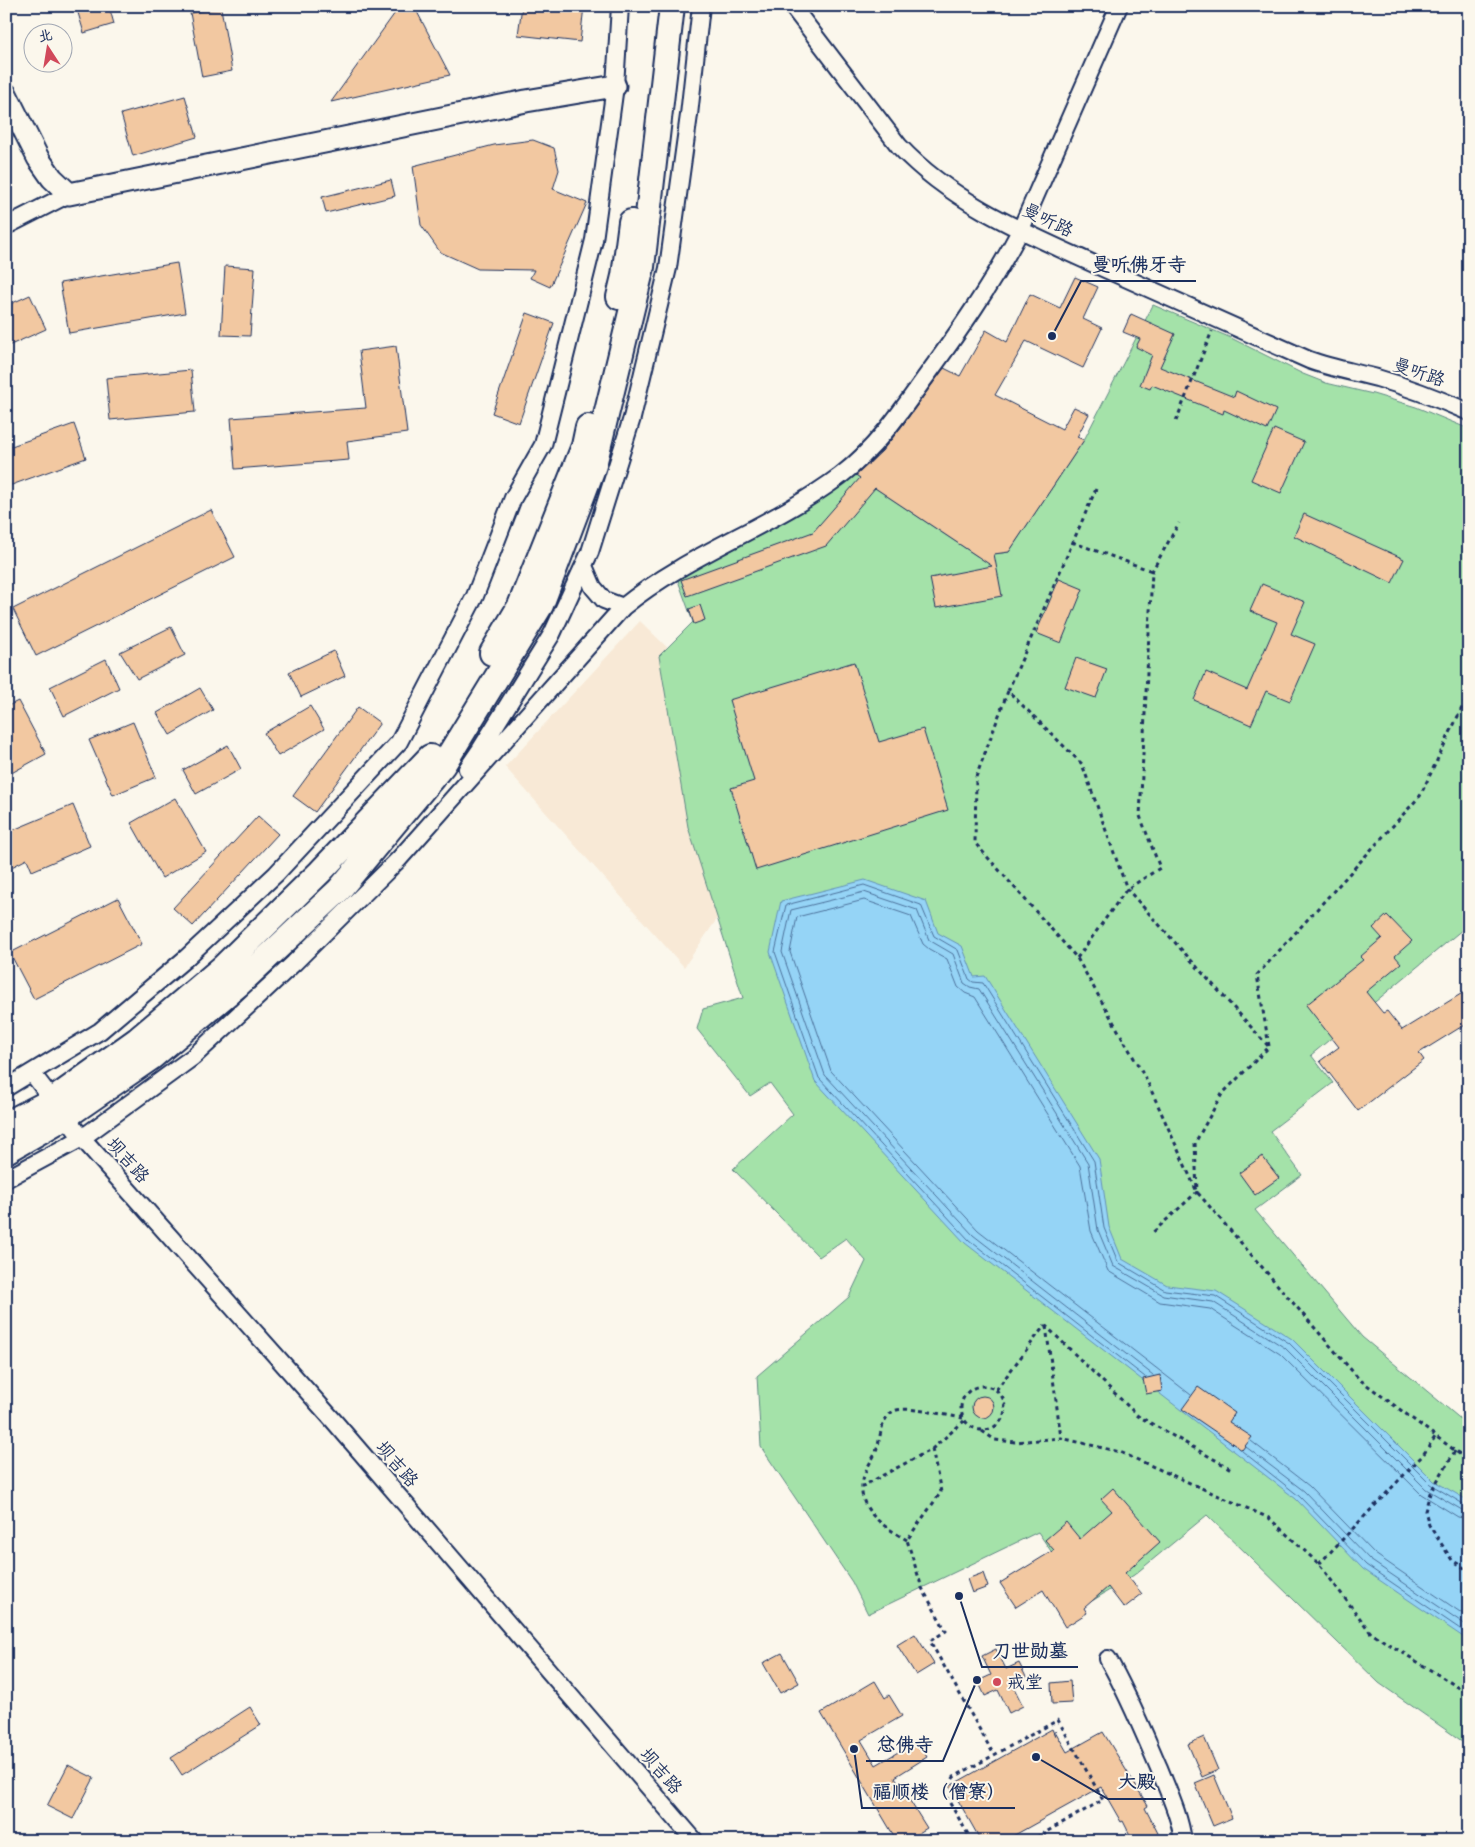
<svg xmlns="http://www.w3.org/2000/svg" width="1475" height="1847" viewBox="0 0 1475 1847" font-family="Pangolin,'LXGW WenKai TC',sans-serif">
<rect width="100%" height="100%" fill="#fbf7ec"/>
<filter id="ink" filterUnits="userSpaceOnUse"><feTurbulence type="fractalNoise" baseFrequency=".02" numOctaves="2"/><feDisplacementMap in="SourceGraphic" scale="10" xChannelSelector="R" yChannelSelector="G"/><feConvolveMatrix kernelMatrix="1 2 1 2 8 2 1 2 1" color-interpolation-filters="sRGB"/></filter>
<g filter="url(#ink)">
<path fill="#f8e9d6" d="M640,621L675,655L717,919L684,967L505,767Z"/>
<path fill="#a4e2a9" stroke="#608884" d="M1153,305L1229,337L1303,374L1326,383L1373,394L1416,407L1469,429V924L1311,1055L1333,1083L1270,1131L1302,1175L1255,1210L1362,1337L1469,1426V1746L1379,1683L1207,1515L1134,1575L1087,1604L1038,1532L868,1614L852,1582L761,1447L757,1376L849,1297L866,1261L846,1238L819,1257L733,1169L793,1114L770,1083L750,1096L697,1029L703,1009L743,998L688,827L659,656L693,622L676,575L854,474L977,556L1009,552L1084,440Z"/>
<path fill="#95d4f6" stroke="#6492b9" d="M865,880L926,901L938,933L962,946L974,977L985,976L1099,1159L1109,1227L1122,1259L1167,1285L1216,1291L1292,1339L1434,1481L1469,1501V1641L1363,1569L1296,1499L965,1243L815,1081L770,952L781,901Z"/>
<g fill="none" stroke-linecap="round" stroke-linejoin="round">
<path stroke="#4c719b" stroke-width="1" d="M1153,1375L973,1235L825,1075L782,952L791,910L864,892L917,910L929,940L953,954L964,983L970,987L979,989L1088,1163L1098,1230L1113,1266L1163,1295L1213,1302L1285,1348L1426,1489L1462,1510L1469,1511
M1145,1377L969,1240L819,1078L775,952L786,905L864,885L921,905L934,936L958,950L969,979L973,982L983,983L1094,1161L1104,1228L1118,1262L1165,1290L1215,1296L1289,1343L1430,1484L1465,1505H1469
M1191,1395L978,1230L831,1071L790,952L797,917L864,900L911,916L923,944L929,949L947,959L958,987L965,993L975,997L1080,1166L1091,1231L1108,1271L1160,1302L1210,1309L1280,1354L1421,1494L1458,1517L1469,1519
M1251,1441L1309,1486L1375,1554L1469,1618
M1246,1447L1304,1491L1370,1560L1469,1627
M1242,1451L1299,1496L1366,1565L1469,1635"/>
</g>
<path fill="#f2c8a1" stroke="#1b2f5e" d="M76,6H109L114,24L84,33Z
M400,6H414L450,75L331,102Z
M522,6H584L580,42L518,35Z
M221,8L232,71L202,77L190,13Z
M185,96L197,137L133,156L121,114Z
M533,140L554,148L559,170L553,189L587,203L550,287L530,278L534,270L478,269L440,252L421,225L413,166L494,145Z
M391,180L395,196L326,213L322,197Z
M177,263L185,313L69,333L60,283Z
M225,266L255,268L250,336L221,335Z
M1075,277L1098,287L1083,319L1102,328L1083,368L1026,341L995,395L1062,429L1074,407L1089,414L1077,437L1084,440L1009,552L994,554L1002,596L936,608L930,578L992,566L875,488L826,546L687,596L681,580L813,532L860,478L856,475L882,451L902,426L944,368L960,376L986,330L1007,342L1030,294L1060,308Z
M30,295L46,329L6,347V306Z
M527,313L554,323L519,423L492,413Z
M1131,314L1175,334L1160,367L1234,397L1236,391L1276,410L1267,430L1224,410L1223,414L1152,385L1150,389L1140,385L1152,355L1136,347L1140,339L1123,332Z
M396,346L407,433L347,441L349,460L235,469L231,418L366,408L359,351Z
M191,370L195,412L110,420L106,378Z
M74,424L86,458L6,487V448Z
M1274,429L1304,442L1281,493L1251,480Z
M211,510L235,557L36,656L13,609Z
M1304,514L1404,559L1392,583L1294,536Z
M1059,579L1083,589L1061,643L1036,633Z
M1262,584L1305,602L1291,634L1315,644L1290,701L1266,691L1251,725L1194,700L1206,672L1247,690L1277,622L1250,611Z
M700,605L705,620L694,624L689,609Z
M171,627L185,655L137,679L120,652Z
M334,651L345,676L301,697L289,672Z
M1076,658L1107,669L1096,698L1065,687Z
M106,659L119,688L64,716L50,687Z
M854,662L879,742L923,729L948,810L756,870L731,788L754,781L729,700Z
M200,688L213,710L170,735L157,713Z
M18,701L46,754L6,776V707Z
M310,706L324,729L278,756L264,733Z
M358,707L380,723L315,812L293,796Z
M133,722L156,777L113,795L89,740Z
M228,745L241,769L196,794L183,770Z
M175,798L206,852L162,878L131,823Z
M73,805L90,846L32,871L27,859L6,870V833Z
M258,816L278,834L193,926L173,908Z
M118,898L142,944L34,999L10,953Z
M1387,915L1412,941L1395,956L1401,963L1366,992L1383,1013L1387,1011L1402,1030L1469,989V1022L1419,1053L1424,1060L1358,1111L1320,1061L1339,1047L1306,1005L1363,960L1360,957L1382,938L1373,928Z
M1262,1156L1279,1178L1255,1195L1239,1173Z
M1160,1375L1162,1391L1146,1394L1143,1379Z
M1198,1387L1235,1413L1229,1422L1252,1437L1242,1450L1182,1409Z
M972 1407a11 11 0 1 1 22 0a11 11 0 1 1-22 0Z
M1113,1488L1160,1542L1125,1573L1142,1594L1124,1608L1108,1587L1084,1608L1087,1613L1065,1627L1043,1590L1016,1607L1000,1583L1054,1550L1045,1540L1066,1522L1080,1539L1112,1511L1101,1499Z
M983,1573L988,1587L972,1593L967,1579Z
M915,1634L934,1664L916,1675L897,1645Z
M996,1649L1006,1669L1019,1663L1026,1677L1012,1684L1023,1706L1009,1713L998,1690L985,1696L978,1681L991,1675L982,1656Z
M782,1653L799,1683L780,1693L763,1663Z
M875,1681L885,1698L889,1695L902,1716L861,1740L876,1765L917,1741L927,1757L895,1777L927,1828L914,1836L916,1841H897L821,1713Z
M1070,1681L1072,1703L1052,1704L1051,1683Z
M250,1707L261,1725L182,1775L171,1758Z
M1052,1729L1055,1736V1731L1067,1752L1103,1732L1148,1806L1145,1808L1162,1841H1133L1123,1821L1121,1822L1101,1787L1004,1841H981L950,1786Z
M1204,1737L1218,1770L1202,1777L1188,1744Z
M68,1765L94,1778L73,1819L47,1806Z
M1214,1775L1232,1818L1213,1826L1195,1783Z"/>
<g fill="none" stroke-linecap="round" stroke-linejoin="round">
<g stroke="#1b2f5e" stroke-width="20">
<path id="minor" d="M792,6L899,146C954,205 1033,236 1105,269C1173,299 1241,329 1309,360C1331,368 1354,372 1377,378C1408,387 1439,399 1469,412
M6,226L69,194
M584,566L593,587L604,600L623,607
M467,769L480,750L552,634L590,552L632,418L668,268L689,115L701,6
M32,1073L82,1138L333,1420L695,1841
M6,1088L100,1031L185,959L276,874L399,742L475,596L513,498L543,445L594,240L615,86L620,6
M6,1179L82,1138L193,1057L294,963L399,859L623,607C689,553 772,527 840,476C874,450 898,416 922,382C958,333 993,283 1021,229L1119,6
M1108,1659C1128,1694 1143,1731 1159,1768C1168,1791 1180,1816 1183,1841"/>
</g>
<g stroke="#1b2f5e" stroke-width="25">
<path id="major" d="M6,94L38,158L52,178L69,194L526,101L615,86"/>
</g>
<g stroke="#1b2f5e" stroke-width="28">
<path id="highway" d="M619,297L624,276L631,222
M492,653L520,606L584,446L588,427
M6,1124L53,1100L137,1040L222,968L320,872L430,757
M6,1151L65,1117L152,1057L239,984L339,890L443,765L541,605L594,465L642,267L672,6"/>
</g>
<path stroke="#1b2f5e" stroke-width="3" stroke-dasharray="4 4" stroke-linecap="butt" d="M1176,421L1212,331
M1096,489L1008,691L1082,764L1127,889L1269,1047L1222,1094L1195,1143L1197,1192L1151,1234
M1072,542L1152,571
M1469,622L1466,624L1469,644
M1008,691L976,777L975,843L1077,958L1147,1081L1197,1192L1359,1379L1469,1461
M1077,958L1127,889L1160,868L1140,816L1152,571L1179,523
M1269,1046L1257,975L1420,796L1469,693
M1045,1325L1138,1416L1233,1470
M1046,1326L1061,1438
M961 1408a22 22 0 1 1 44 0a22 22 0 1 1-44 0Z
M996,1390L1045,1325
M982,1431L995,1440L1015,1442L1061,1438L1120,1452L1269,1518L1319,1564L1371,1633L1469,1694
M932,1449L941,1492L907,1540L922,1588L946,1631L930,1641L994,1755L1058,1720L1103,1800L1044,1833L1048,1841
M1455,1451L1430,1493L1425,1511L1429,1525L1452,1560L1469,1571
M861,1487L932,1449L964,1421
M907,1540C881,1525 852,1507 865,1473C869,1463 876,1455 878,1445C881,1433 882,1417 894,1411C905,1405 949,1416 963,1418
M1319,1564L1423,1455L1435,1437
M972,1841L944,1793L954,1777L994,1755
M1030,1841L1044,1833"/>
<use href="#minor" stroke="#fbf7ec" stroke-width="16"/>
<use href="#major" stroke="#fbf7ec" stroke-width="21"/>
<use href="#highway" stroke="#fbf7ec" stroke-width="24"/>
</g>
</g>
<circle fill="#d1495b" stroke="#fbf7ec" stroke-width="2" cx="997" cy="1682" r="5"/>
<g text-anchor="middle" stroke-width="4" stroke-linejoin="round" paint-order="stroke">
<g font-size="18" fill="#1b2f5e" stroke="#fbf7ec">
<text transform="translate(1048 220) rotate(26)" y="6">曼听路</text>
<text transform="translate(1419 372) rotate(19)" y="6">曼听路</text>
<text transform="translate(128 1160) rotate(48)" y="6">坝吉路</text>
<text transform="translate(397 1464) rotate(49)" y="6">坝吉路</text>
<text transform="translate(661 1771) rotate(49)" y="6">坝吉路</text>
</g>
<g font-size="18" fill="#1b2f5e" stroke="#fbf7ec" text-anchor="start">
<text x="1007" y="1688">戒堂</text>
</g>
</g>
<path fill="none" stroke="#1b2f5e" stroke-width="2" d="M1052 336L1081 281H1196M959 1596L982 1667H1078M977 1680L943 1761H866M1036 1757L1108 1799H1166M854 1749L862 1808H1015"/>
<g fill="#1b2f5e" stroke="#fbf7ec" stroke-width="2">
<circle cx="1052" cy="336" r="5"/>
<circle cx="959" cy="1596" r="5"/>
<circle cx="977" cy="1680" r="5"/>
<circle cx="1036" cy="1757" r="5"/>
<circle cx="854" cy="1749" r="5"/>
</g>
<g font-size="19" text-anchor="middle" font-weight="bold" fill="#1b2f5e" stroke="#fbf7ec" stroke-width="4" stroke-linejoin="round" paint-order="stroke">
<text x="1139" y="271">曼听佛牙寺</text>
<text x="1030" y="1657">刀世勋墓</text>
<text x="905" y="1751">总佛寺</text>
<text x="1137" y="1788">大殿</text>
<text x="939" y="1798">福顺楼（僧寮）</text>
</g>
<rect width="1475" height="1847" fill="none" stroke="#fbf7ec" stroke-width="25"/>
<rect x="12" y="12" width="1450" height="1822" fill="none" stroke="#1b2f5e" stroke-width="2" filter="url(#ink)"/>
<g transform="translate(48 48) rotate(348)"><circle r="24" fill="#fbf7ec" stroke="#a1a7b3"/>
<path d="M0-4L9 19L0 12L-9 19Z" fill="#d1495b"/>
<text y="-8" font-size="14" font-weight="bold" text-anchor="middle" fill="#1b2f5e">北</text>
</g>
</svg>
